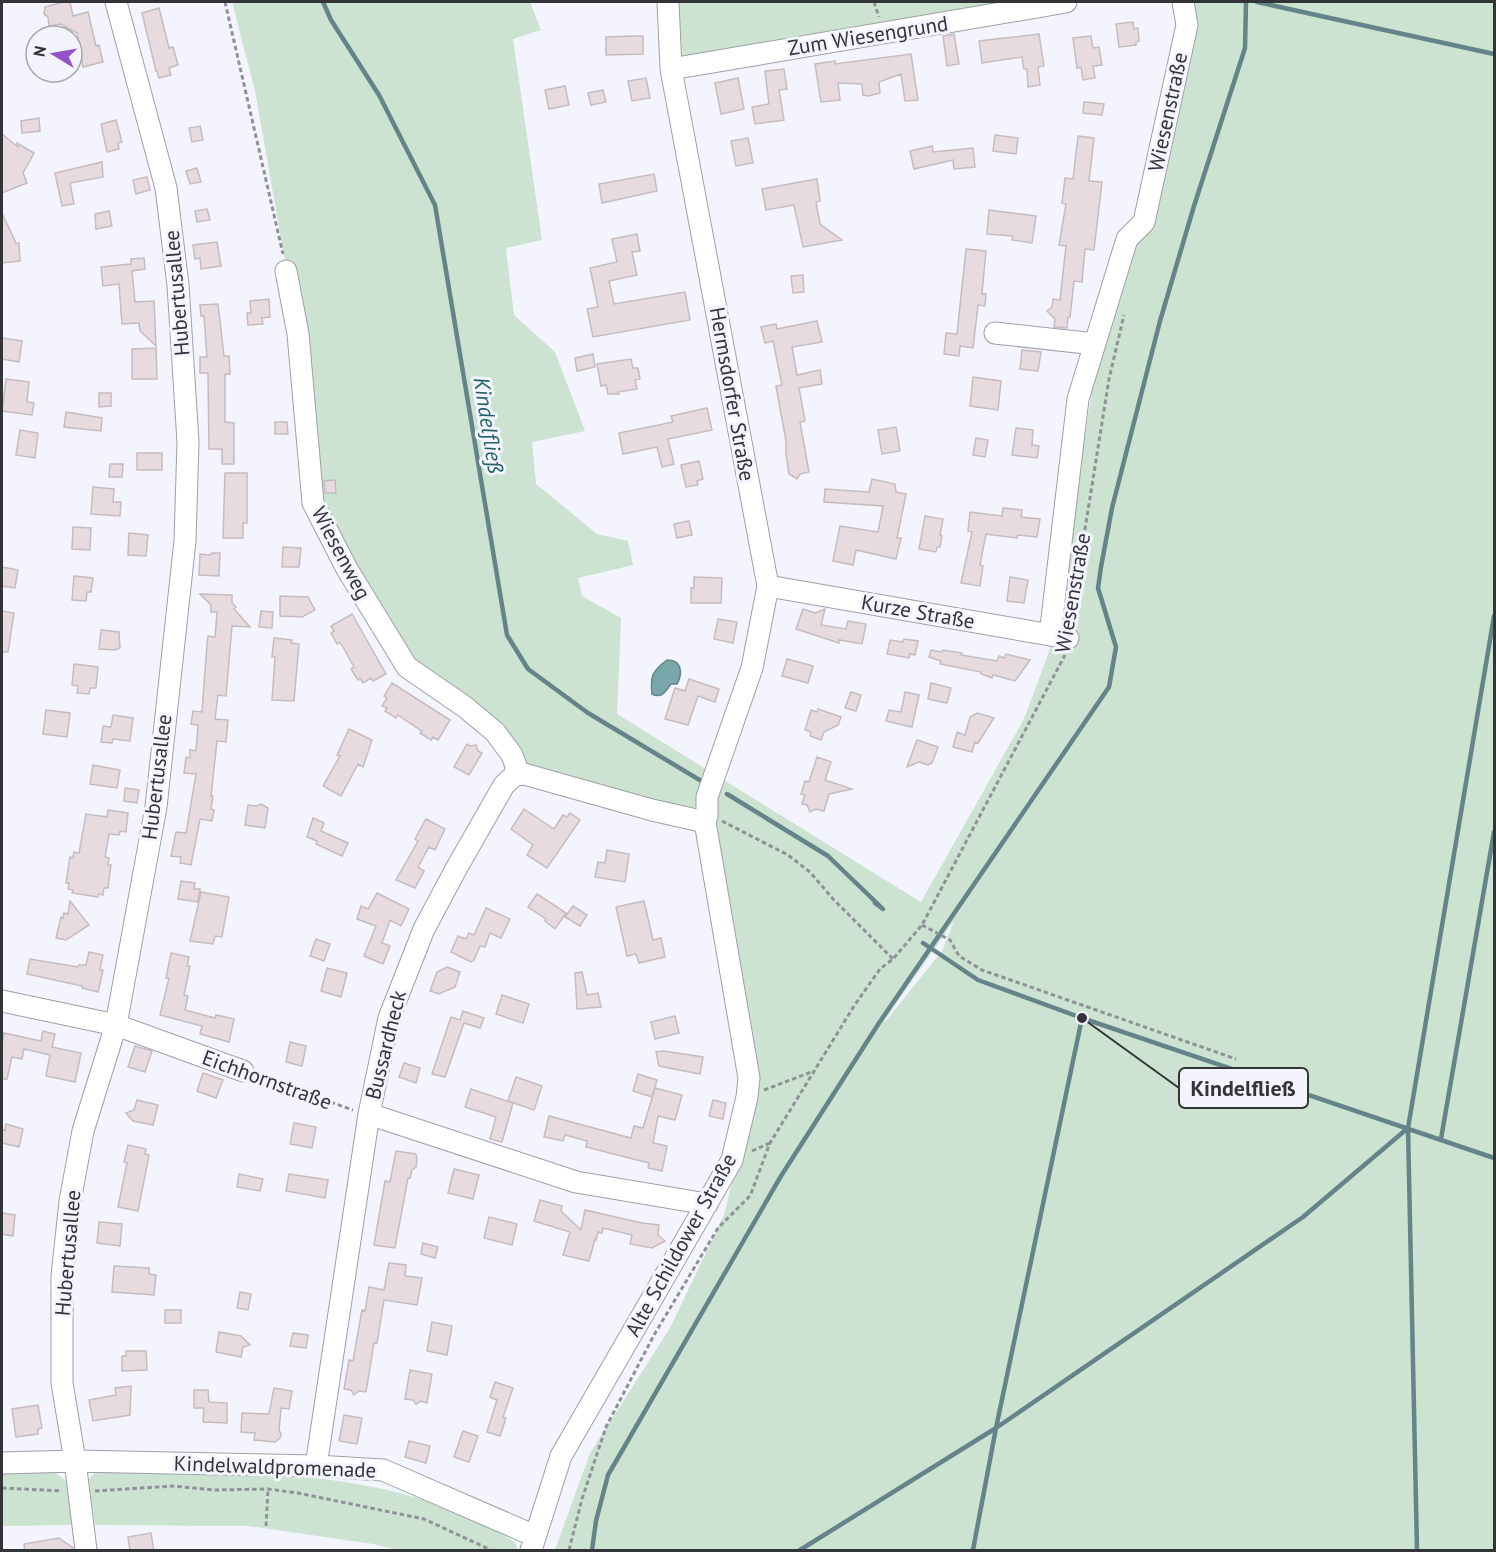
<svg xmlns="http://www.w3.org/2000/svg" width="1496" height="1552" viewBox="0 0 1496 1552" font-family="'PT Sans',sans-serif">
<rect width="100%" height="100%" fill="#f3f4fe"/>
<path fill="#cbe3d0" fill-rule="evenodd" d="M232,2H530L541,30L513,39L542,240L506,248L514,315L555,352L585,431L532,442L536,484L597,534L628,541L633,565L578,578L582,596L621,618L617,714L921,902L1024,719L1054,638L1099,344L1129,241L1187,2H1494V1550H555L590,1453L670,1328L724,1215L759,1072L714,809L656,804L524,766L503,732L483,708L406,656L317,498L286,266L255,91ZM954,921L942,951L885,1022L884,1021Z
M668,2H1066L671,69Z
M97,1469C204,1471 320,1468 424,1500C455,1510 486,1525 515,1542L518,1550H398L373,1544L248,1526L95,1525L88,1480Z
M52,1470L66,1481L73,1525L2,1526V1471Z"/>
<path fill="#79a7ac" stroke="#648489" stroke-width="1.5" d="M667,660C682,660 683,673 677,684H671C666,691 662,699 652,694C650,677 652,671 667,660Z"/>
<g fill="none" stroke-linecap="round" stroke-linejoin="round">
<path stroke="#648489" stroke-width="4.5" d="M323,2L331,20L379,95L435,205L507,635L528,669L588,713L703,782
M1257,2L1494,54
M727,794L828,856L883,909L875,903
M923,943L978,980L1082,1018L1494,1158
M1441,1139L1494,832
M592,1550L596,1521L608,1475L781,1176L879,1023L1109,687L1116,647L1098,588L1101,567L1112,508L1160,321L1194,206L1245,48L1246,2
M800,1550L996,1428L1303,1217L1408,1128
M973,1550L996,1428L1082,1018
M1417,1550L1408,1128L1494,616"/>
</g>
<path fill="#e7dbdf" stroke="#c6bbbf" stroke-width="1.5" d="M63,2H70L73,16L88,12L96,46L99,45L103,62L83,67L77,33L61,24L49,26L48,17L44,14L45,7Z
M159,8L169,48L173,47L178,65L169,68L171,75L159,78L157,71H156L142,13Z
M1133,22L1134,29L1138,28L1139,41L1136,42V45L1119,47L1116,24Z
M954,34L959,64L947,66L943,36Z
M1039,34L1044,66L1038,67L1040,85L1028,87L1027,69H1024L1022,57L982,63L979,41Z
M635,36H643V54L606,55V37Z
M1091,36L1093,48L1099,47L1102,65L1093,66L1095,78L1083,80L1081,67L1077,68L1073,38Z
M911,54L918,100L905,101L901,74L879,82L880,93L869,96L863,95L862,84L838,83L840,100L821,102L815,64L835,61V64Z
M784,69L787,89L779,90L784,120L755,124L752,107L769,104L765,71Z
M646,78L650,98L632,101L628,81Z
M738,78L744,109L721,114L715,83Z
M565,86L569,105L549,109L545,90Z
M603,90L606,102L591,105L588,93Z
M1084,102L1104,104L1102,115L1083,113Z
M39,118L40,131L22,133L21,121Z
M116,120L122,142L118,143L119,149L107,152L101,124Z
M200,126L203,140L192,142L189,128Z
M2,134L18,147L17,143L34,153L23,173L27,183L2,193Z
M995,135L1018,138L1016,154L993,151Z
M1078,136L1094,138L1089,181L1102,182L1094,250L1085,249L1082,282L1074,281L1070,317H1068L1067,328L1054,327L1055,319L1047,311L1052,307L1053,299L1060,300L1066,246L1059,245L1066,204L1062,203L1065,178L1073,179Z
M748,138L753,163L736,166L731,141Z
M932,146L933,152L973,148L975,167L954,169L953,160L914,169L910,151Z
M102,162L103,177L70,183L74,204L62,206L55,173Z
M197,168L201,182L190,184L186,171Z
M654,174L657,191L602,203L599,184Z
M147,177L150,190L136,194L133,180Z
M817,179L820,201L816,202L820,224L842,240L803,247L794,205L766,210L762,189Z
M207,209L210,220L197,222L195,211Z
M989,210L1036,216L1032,243L1012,240L1013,236L987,234Z
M109,211L112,226L96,229L95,214Z
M2,213L16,243H19L20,261L2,263Z
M637,234L640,251L632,252L637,275L609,281L614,304L685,292L690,320L593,337L587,309L598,307L590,268L617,262L612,239Z
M217,242L221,266L201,269L200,258L195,259L193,245Z
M966,249L986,251L982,294H986L985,306L978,305L973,348L960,346L959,356L944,354L946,333L957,334Z
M144,258L145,269L132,271L135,302L154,301L156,346L140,331L139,323L122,324L119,284L103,286L101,267L131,264V259Z
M803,275L804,292L793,293L791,276Z
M269,299L270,317L262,318L263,324L248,325L247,313H251L250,301Z
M218,304L224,356H229L230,374H225V422L234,423V464H222V449H209L208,373H200V357H207L204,316H201L200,305Z
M817,321L822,342L792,347L797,375L820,370L822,384L799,388L805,421L800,422L809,472L800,474L797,479L789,474L786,454V441L776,386L782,385L773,341L765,343L761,327L776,324L777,329Z
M2,338L22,341L19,362L2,359Z
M156,348L157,379H132V349Z
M1022,350L1041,352L1038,371L1020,369Z
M593,354L595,367L577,371L575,358Z
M631,359L633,368H638L640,379L635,380L637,389L618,392L619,394H608L606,385L601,386L597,364Z
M973,377L1001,381L998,410L970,406Z
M6,379L29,382L27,402L34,403L32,415L2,411Z
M99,393H111V406L99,407Z
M707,408L712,430L668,439L674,464L662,467L657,447L623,454L619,433L673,422L671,416Z
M66,412L102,418L101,431L64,427Z
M275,422H287L288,434H275Z
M896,427L900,451L882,454L878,430Z
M1016,428L1033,430L1032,445L1039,446L1037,458L1012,455Z
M20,430L38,433L35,458L16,455Z
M976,438L988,440L985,457L973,455Z
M137,453H162V470H137Z
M699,461L703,479L697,481L698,485L686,487L681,465Z
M110,464H123L122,477H109Z
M225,473H247V523H243V538H223Z
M872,479L895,484L896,492L906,494L897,538H901L896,559L856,550L853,565L833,561L840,526L878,532L883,506L824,502L825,489L869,492Z
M335,480L336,493H325L324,481Z
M93,487L114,489L113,502H121L120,516L91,514Z
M1003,508L1022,510L1021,517L1040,519L1037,537L1018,535L1017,538L986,534L980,565L983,566L980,586L961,583L972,532L968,531L970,512L1002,516Z
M925,516L943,519L940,535L942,536L940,547H937L936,552L919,549Z
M689,521L692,535L677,538L674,524Z
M73,527L91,528L90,550L72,549Z
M129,533L148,535L146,556L128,555Z
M283,547L301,548L299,567H282Z
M212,553H220L219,576L199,575L200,554L210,555Z
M2,567L18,570L15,588L2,586Z
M74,576L93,578L91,592H87L86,601L72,600Z
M694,577L722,578L721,603H691V588H694Z
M1010,577L1028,580L1024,603L1007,601Z
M200,594L232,595V603L236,607L234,609L250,627L232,626L226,696L218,695L215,719L228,720L226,742L217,741L211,796H213L211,809L214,810L212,821L200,819L191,865L180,863L181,857L171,856L176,832L186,833L196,774L184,773L186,757L190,758V750L196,751L198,725L191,724L193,711L202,712L207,644L208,636L215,637L217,612H211V605Z
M280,596L308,597L315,610L302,617L280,616Z
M803,609L815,613L825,609L821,625L846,629L848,621L866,624L862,644L839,640V643L796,629Z
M2,611L14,613L8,652H2Z
M261,611L273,612L272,628L259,627Z
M352,614L386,674L373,681L371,678L363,683L360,678L358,680L351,669L354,667L343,647L340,642L337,644L331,633L334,631L331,626Z
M718,619L737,622L733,643L714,639Z
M101,630L119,632L120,648L115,650L99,649Z
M274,638L292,640L291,643L299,644L294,701L272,700L275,657H272Z
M904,639L918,641L915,655L910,654L909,658L887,654L890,640L903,642Z
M931,650L942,652L943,650L962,653L961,655L997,661L999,656L1004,658L1006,654L1030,660L1015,681L993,675L992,678L981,674V672L940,664L941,661L929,657Z
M787,659L813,666L808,683L782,676Z
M74,664L98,667L96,688H90L89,694L77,693L78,686L72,685Z
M689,679L719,689L715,702L698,696L688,725L665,719L675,688L685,691Z
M392,683L450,720L438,740L433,737L431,740L420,733L422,731L408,722L398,715L396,718L385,711L387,708L382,706L387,698L384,696Z
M931,683L951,688L947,703L928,699Z
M851,692L861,695L856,711L845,708Z
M905,692L919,695L912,727L886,721L889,710L901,712Z
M818,709L841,717L838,725L824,732L821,740L810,736L811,732L805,730L811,710L817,712Z
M46,710L70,713L67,737L43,734Z
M977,713L994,718L978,743L975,742L972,752L953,747L957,732L965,735L970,717Z
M113,715L133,718L130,741L113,739L112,743L101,742L103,726L111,727Z
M349,729L372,740L363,767L358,764L341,796L323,786L340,756L337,755Z
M917,740L938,747L932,763L928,765L919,762L907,767Z
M467,744L470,746L476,745L478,751L482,753L469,775L454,767Z
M817,757L831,762L825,780L852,789L829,794L824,811L816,809L810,812L807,805L802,804L805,795L801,794L805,781L809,782Z
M93,765L120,770L117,788L90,784Z
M125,788L139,790L137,803L124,801Z
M261,804L268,808L265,828L245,825L248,805L257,806Z
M524,809L554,829L563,815L567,817L570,813L580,820L547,868L527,855L533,845L511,829Z
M108,810L128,813L126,832L120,831L119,835L109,834L105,857L109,858L108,865H111L108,888H104L103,895L99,894L98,897L72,893L73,890L68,889L69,883H66L69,863L70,857L73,858L74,852L79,853L86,814L107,817Z
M313,818L324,823L321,831L348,843L342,856L316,844L317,841L307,837Z
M426,819L445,829L435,850L429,847L418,867L424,871L415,888L396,880L418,841L415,839Z
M607,850L629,854L625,882L595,877L598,862L605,863Z
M181,881L195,883L194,889H200L198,902L178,899Z
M201,892L229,897L222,937L215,936L213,944L190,941Z
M377,893L409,909L401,926L390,920L382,943L390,946L383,964L364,956L376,926L357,919L361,906L368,909Z
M537,894L566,913L555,929L545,921L546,919L528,907Z
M70,901L89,925L66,940L56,938L61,917L63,918L64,913L68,914Z
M644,901L653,940L661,938L665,957L639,963L636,954L627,956L616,907Z
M573,906L587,915L580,926L565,917Z
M486,908L510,919L501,938L490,933L485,947L480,946L474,960L471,962L451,952L458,936L466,939L469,933L474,935Z
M316,939L330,944L324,961L310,956Z
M89,952L103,955L100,970H103L98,992L82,988V986L27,974L30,959L78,967L79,965H86Z
M171,953L189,957L187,966H190L184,995L188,996L185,1010L215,1018L216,1015L234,1019L229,1042L200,1034L202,1026L160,1015L169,978H166Z
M447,967L460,972L455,987L439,994L430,991L437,972Z
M327,968L347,973L341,997L321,991Z
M582,972L587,995L598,993L601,1007L577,1009L575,973Z
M502,995L529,1004L523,1023L496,1014Z
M463,1011L484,1018L480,1028L464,1023L445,1077L432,1074L451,1017L460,1020Z
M675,1016L679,1033L655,1039L651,1022Z
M43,1031L55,1034L52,1047L81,1053L75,1082L46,1076L50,1055L24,1049L22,1059L12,1057L7,1079H2V1044L4,1033L41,1041Z
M290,1042L306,1046L302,1066L286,1062Z
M135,1046L152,1051L145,1072L128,1067Z
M663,1051L703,1057L700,1074L659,1066L656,1052Z
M404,1063L420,1068L416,1083L399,1077Z
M203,1073L223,1080L216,1098L197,1091Z
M638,1074L657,1080L652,1097L633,1091Z
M516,1077L542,1086L534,1110L508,1101Z
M655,1088L682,1095L675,1120L658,1116L653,1143L667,1146L662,1171L648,1168L649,1163L586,1147L587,1141L565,1135L563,1141L544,1137L549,1116L631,1138L634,1126L643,1128Z
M471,1089L513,1103L502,1142L490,1139L496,1117L465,1107Z
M137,1100L158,1105L153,1125L133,1121L126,1113L134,1110Z
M713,1100L726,1103L723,1119L709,1116Z
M294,1123L316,1127L312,1148L290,1144Z
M6,1124L23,1129L19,1147L2,1143V1129L5,1130Z
M128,1145L146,1149L145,1154L149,1155L138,1211L118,1207L127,1163L124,1162Z
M396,1151L416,1154L417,1160L416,1167L412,1170L410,1178H408L395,1248L374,1245L385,1181L390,1182Z
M454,1169L479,1175L473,1199L448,1193Z
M239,1174L263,1179L260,1191L237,1187Z
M289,1174L328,1180L325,1198L286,1191Z
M540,1200L562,1206L561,1211L581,1230L585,1210L642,1223L659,1225L658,1235L665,1241L652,1248L630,1244L632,1235L603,1228L602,1233L598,1232L596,1240L595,1239L589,1261L563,1255L570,1232L534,1221Z
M2,1213L15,1215L13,1236L2,1234Z
M489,1217L517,1224L512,1245L484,1238Z
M99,1222L122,1224L120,1246L97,1243Z
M423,1243L438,1247L435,1258L421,1254Z
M389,1263L406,1265L405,1276L422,1278L417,1305L384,1300L377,1343H374L366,1392L359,1391L354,1395L351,1390L344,1389L349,1360L353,1361L362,1310L365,1311L369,1287L384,1290Z
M114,1266L149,1268V1274L156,1275L154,1295L112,1292Z
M240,1292L251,1294L248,1310L237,1308Z
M165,1310H181V1323H165Z
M432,1322L452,1326L447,1355L427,1351Z
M219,1332L241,1336L250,1345L243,1347L241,1357L216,1352Z
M293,1333L308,1335L306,1348L290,1346Z
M126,1351H146L147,1370L122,1371V1356H126Z
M410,1370L432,1374L427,1403L421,1401L416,1404L413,1400L405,1399Z
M495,1382L513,1388L503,1417L506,1418L500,1436L487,1432L497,1400L490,1397Z
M131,1386L130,1415L93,1421L89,1400L116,1395L115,1388Z
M274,1388L292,1391L289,1409L281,1408L279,1431L281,1433L280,1438L275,1442L254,1440L255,1433L241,1432L242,1413L269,1414Z
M194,1390H208L209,1402L227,1403V1423L203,1422L204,1408H194Z
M38,1405L42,1428L38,1429V1434L16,1437L12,1409Z
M344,1415L362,1418L357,1444L339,1441Z
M463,1431L478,1436L469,1462L454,1457Z
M409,1441L430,1446L426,1463L405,1457Z
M151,1533L154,1551H130L128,1537Z
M59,1538L73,1548V1551H25L24,1544Z"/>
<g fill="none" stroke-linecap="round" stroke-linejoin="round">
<g stroke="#9e9fa8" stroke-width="23">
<path id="minor" d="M671,69C802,46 935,25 1066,2
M286,271L298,334L313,503L347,569L407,667L465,707L495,732L512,755L516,766L515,775
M995,333L1095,344
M768,586L1068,638
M1050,635L1078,399L1127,239L1144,222L1187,25L1183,2
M2,1001L116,1025L243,1071
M369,1114L576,1182L707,1204
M2,1463L75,1461L316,1466L383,1470L535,1536
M316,1466L369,1114L389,1018L424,929L456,869L504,785L515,775L524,774L652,810L705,822
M86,1550L75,1461L62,1383V1276L70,1201L83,1131L116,1025L156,807L185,541L188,442L178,285L166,188L116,2
M531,1550L561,1456L732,1160L747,1097L749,1078L705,822L707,816V797L752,668L768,586L671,69L668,2"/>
</g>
<path stroke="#909198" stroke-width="3" stroke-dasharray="4.5 3" stroke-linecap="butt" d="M225,2L283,254
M874,2L879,17
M1073,604L1109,379L1124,315
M722,821L788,855L810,872L833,899L893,959
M922,925L950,940L959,956L982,970L1236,1059
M260,1077L353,1110
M764,1090L814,1071
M752,1151L770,1143
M2,1488L62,1491
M95,1491L173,1486L214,1490L268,1489L298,1493L424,1519L491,1550
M266,1526L268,1489
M569,1550L582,1499L606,1427L654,1335L718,1228L750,1196L770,1143L854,1006L880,969L893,959L922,925L1065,655"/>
<use href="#minor" stroke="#fff" stroke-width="21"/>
</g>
<g text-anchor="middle" stroke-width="6" stroke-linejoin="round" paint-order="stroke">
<g font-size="21" fill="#333438" stroke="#f3f4fe">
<text transform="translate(868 36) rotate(-9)" y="7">Zum Wiesengrund</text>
<text transform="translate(1168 112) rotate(-78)" y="7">Wiesenstraße</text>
<text transform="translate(177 293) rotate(-95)" y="7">Hubertusallee</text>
<text transform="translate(732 394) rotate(80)" y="7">Hermsdorfer Straße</text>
<text transform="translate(341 553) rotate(62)" y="7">Wiesenweg</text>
<text transform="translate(1073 593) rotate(-80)" y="7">Wiesenstraße</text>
<text transform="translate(918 612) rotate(10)" y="7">Kurze Straße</text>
<text transform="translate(157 777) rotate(-83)" y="7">Hubertusallee</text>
<text transform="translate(386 1045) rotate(-76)" y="7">Bussardheck</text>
<text transform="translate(267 1080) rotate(20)" y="7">Eichhornstraße</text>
<text transform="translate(681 1245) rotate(-61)" y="7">Alte Schildower Straße</text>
<text transform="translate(68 1253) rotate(-85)" y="7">Hubertusallee</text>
<text transform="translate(275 1467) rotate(2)" y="7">Kindelwaldpromenade</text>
</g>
<g font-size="22" font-style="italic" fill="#236268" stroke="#f3f4fe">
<text transform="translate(489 425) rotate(81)" y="8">Kindelfließ</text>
</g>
</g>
<path fill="none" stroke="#333438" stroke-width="2" d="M1082 1018L1179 1088"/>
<circle fill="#333438" stroke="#f3f4fe" stroke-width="2" cx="1082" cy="1018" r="6"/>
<rect fill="#f3f4fe" stroke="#333438" stroke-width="2" x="1179" y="1068" width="129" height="40" rx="6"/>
<g font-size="22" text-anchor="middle" font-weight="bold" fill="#333438">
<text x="1243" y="1096">Kindelfließ</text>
</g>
<rect width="1496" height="1552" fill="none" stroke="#333438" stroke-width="6"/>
<g transform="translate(54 54) rotate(281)"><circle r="28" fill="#f3f4fe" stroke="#a6a7af" stroke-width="1.5"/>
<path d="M0-4.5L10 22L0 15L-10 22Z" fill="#9452c7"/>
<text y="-9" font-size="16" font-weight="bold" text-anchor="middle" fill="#333438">N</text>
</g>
</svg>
